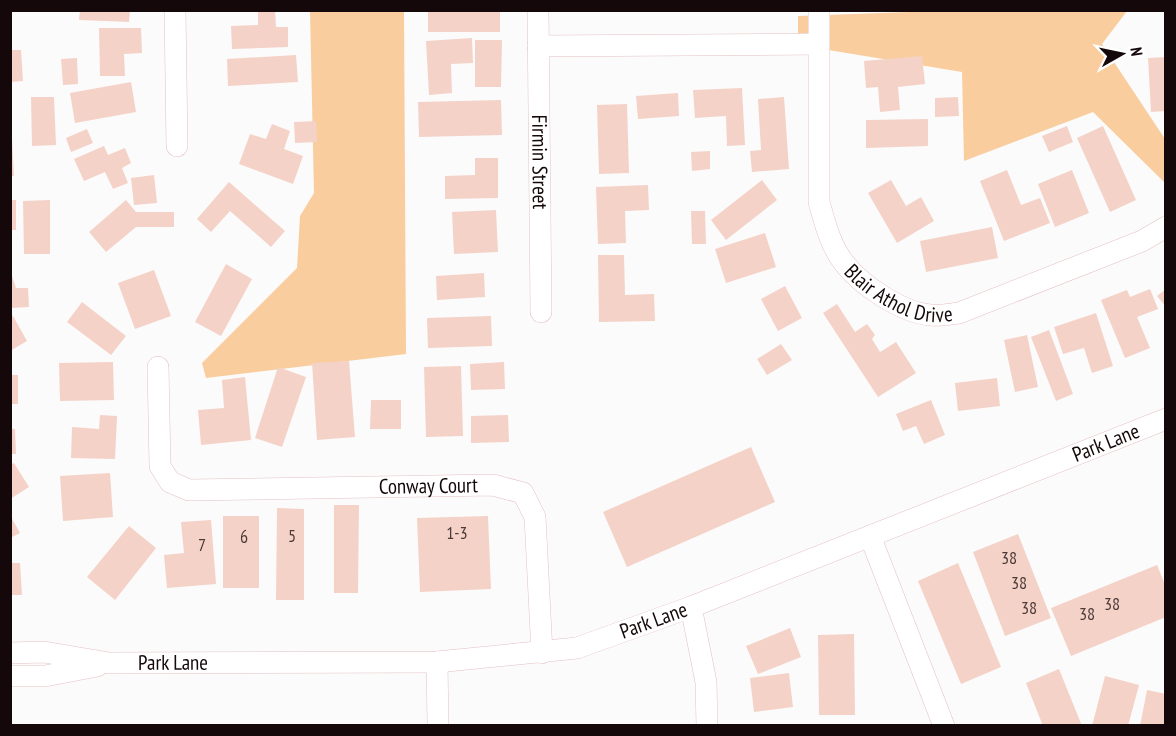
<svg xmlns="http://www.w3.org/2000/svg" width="1176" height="736" viewBox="0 0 1176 736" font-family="'PT Sans Narrow',sans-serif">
<rect width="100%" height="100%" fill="#fbfbfb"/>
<path fill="#facd9e" d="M965,10L1127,11L1102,44L1165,139V183L1093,112L964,161L962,72L798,45V16Z
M310,11H404L406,354L206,378L202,363L297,268L300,216L314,193Z"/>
<path fill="#f5d2c7" d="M80,10H130L129,22L79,20Z
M258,10H275L276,27H288V47L232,49L231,26L258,25Z
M428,10H500V32H428Z
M99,28H141L142,53L124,54L125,76H100Z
M472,38L473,63L451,64L452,93L429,95L426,41Z
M475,40H502L501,87H475Z
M10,50H21L23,81L10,82Z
M296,55L298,82L228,86L227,59Z
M922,56L925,84L898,87L900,110L880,112L878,87L866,88L864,61Z
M1166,57V111L1151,112L1148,58Z
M77,58L78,84L63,85L61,59Z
M131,82L136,112L75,123L70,93Z
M742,88L745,145L727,146L726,116L695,118L693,90Z
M678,93L679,116L638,119L636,96Z
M31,97H54L56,145L32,146Z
M784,97L789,169L752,172L750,151L761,150L758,99Z
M958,97L959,116L935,117V98Z
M501,100L502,135L419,137L418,102Z
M627,104L629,173L599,174L597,105Z
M928,119V146L866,148V120Z
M316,121L317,142L295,143L294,122Z
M272,124L290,131L284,149L303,156L293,184L239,164L250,134L266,139Z
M1067,126L1073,142L1049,152L1042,136Z
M1103,126L1136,200L1110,212L1077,138Z
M87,129L93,143L71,152L66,138Z
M10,140H12L14,176H10Z
M104,146L108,155L125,148L131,163L122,168L128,183L113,189L105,172L84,181L74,159Z
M710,151V169L692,171L691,152Z
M475,158H498V198L445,199V176L475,175Z
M1007,170L1021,205L1040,198L1050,223L1004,241L980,181Z
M1072,170L1089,213L1055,227L1038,184Z
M154,175L157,203L134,205L131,178Z
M762,180L777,200L726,240L711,220Z
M891,180L906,206L921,197L934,221L897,243L868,193Z
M229,182L285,231L271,247L230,211L211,232L197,219Z
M648,185L649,210L625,211L626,243L598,244L596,187Z
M10,200H16V230H10Z
M50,200V254H24L23,201Z
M126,200L136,212H174V227H136L106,252L89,232Z
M496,210L498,252L454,254L452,212Z
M691,211H705L706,244H692Z
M992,227L998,258L926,272L920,241Z
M765,233L776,267L726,283L715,249Z
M598,255H624L625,295L654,294L655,321L599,322Z
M226,264L252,279L221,336L195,322Z
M154,270L171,316L135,329L118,283Z
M11,273L16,288H28L29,307L10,308Z
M484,273L485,297L437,300L436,276Z
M785,286L802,318L778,331L761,299Z
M1150,289L1158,309L1137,317L1150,348L1125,358L1101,300L1127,290L1130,297Z
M1166,289V307L1157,296Z
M82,302L126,336L111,355L67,322Z
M837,304L855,332L867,324L875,335L872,339L880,352L896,342L916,373L878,397L823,313Z
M1096,313L1113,366L1092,373L1084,348L1063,354L1054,327Z
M13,316L27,341L10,351V318Z
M491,316L492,346L428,348L427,318Z
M1049,330L1073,394L1056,401L1031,337Z
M1027,335L1038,387L1015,392L1004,340Z
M781,344L792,360L767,375L757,359Z
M349,361L355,437L317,440L312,363Z
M113,362L114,400L60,401L59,363Z
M504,362L505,389L471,390L470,364Z
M461,366L463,436L426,437L424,367Z
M278,367L306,377L282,447L255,438Z
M10,375H18V404H10Z
M245,377L251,440L201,445L198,410L224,408L222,380Z
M997,378L1000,406L958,411L955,383Z
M371,400H401V429H370Z
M931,400L945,435L924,444L916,426L903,431L896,414Z
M100,415L117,416L115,459L71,458L72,427L99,429Z
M508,415L509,442L471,443V416Z
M10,429H15L16,454H10Z
M751,447L775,502L627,567L603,512Z
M14,463L29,487L10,499V465Z
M110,473L113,517L63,521L60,476Z
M334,505H359L358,593H334Z
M277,508L304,509V600H276Z
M10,515L20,533L10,538Z
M223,516H259V588H223Z
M488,516L491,589L420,592L417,518Z
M211,520L216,584L167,588L164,555L184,553L181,522Z
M129,526L156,548L115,600L87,577Z
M1018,534L1051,618L1005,636L973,552Z
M10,563H20L22,595H10Z
M958,563L1001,667L961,684L918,581Z
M1157,565L1166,587V617L1071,656L1051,608Z
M790,628L801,657L758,674L746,646Z
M854,634L855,715H819L818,635Z
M1059,669L1082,726H1043L1026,683Z
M789,673L793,707L754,712L750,678Z
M1105,676L1139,685L1128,726H1092Z
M1147,690L1166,694V726H1140Z"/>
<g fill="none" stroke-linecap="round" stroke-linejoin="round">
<g stroke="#e5c0c3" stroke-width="22">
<g id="minor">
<path d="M175,10L177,146"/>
<path id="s1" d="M538,10L541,312"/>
<path id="s2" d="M819,10V202C825,223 830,245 844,263C861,285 902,313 931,315C940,316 950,314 959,313L1142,241L1166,227"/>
<path d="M538,46L818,44"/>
<path id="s3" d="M158,367L160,466L170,482L189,490L493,485L523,493L535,517L542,653"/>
<path d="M870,536L944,726"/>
<path d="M691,607L706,682L707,726"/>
<path id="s4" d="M10,653L44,652L109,663L437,662L577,648L691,607L1166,419"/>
<path d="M437,662L438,726"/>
<path d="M10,676H45L97,666"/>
</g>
</g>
<use href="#minor" stroke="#fff" stroke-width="21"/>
</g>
<g text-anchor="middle" stroke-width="4.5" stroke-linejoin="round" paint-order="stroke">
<g font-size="18" fill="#4c3a39">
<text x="457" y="539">1-3</text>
<text x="292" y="542">5</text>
<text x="244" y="543">6</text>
<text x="202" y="551">7</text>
<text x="1009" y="564">38</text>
<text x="1019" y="589">38</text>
<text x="1112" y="610">38</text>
<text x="1029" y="614">38</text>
<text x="1087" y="620">38</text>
</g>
<g font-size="21" fill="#14080a" stroke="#fff">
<text dy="7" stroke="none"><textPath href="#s1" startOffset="152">Firmin Street</textPath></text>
<text dy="7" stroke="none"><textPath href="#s2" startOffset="324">Blair Athol Drive</textPath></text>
<text dy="7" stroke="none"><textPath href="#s4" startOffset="1136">Park Lane</textPath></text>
<text dy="7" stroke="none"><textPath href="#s3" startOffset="378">Conway Court</textPath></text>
<text dy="7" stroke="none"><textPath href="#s4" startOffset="650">Park Lane</textPath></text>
<text dy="7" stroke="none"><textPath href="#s4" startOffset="164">Park Lane</textPath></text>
</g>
</g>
<rect width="1176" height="736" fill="none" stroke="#14080a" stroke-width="24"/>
<g transform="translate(1122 54) rotate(81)" stroke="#ffffff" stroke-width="4.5" paint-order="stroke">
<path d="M0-4.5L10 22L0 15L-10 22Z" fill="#14080a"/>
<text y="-9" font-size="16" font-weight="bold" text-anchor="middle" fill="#14080a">N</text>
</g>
</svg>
